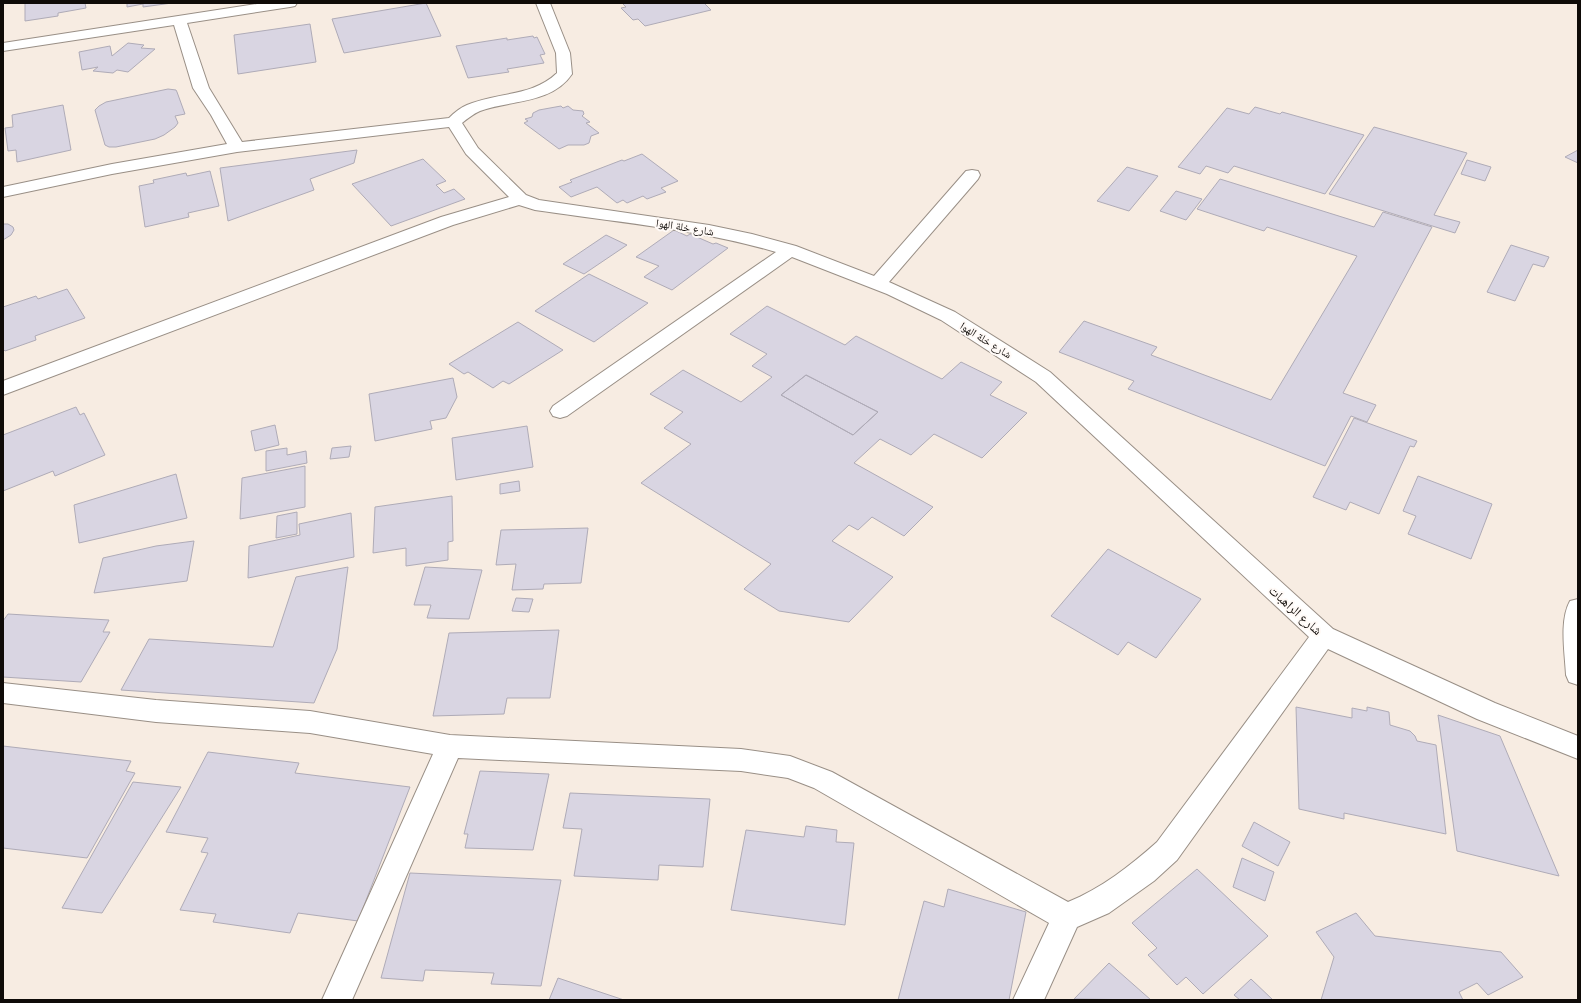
<svg xmlns="http://www.w3.org/2000/svg" width="1581" height="1003" viewBox="0 0 1581 1003" font-family="'PT Sans','Noto Naskh Arabic',sans-serif">
<rect width="100%" height="100%" fill="#f7ece2"/>
<path fill="#d9d5e2" stroke="#afabb7" fill-rule="evenodd" d="M25,3H85L86,8L58,13V16L25,21Z
M127,3H172L143,7V4L127,7Z
M426,3L441,36L344,53L332,19Z
M622,3H704L711,10L645,26L638,19L633,20L621,8L626,7Z
M310,24L316,62L238,74L234,35Z
M533,36L534,38L537,37L545,54L540,55L544,63L507,69L509,72L468,78L456,46L507,38V40Z
M128,43L144,45L141,48L155,49L128,72L117,70L113,73L93,71L98,67L82,70L79,52L110,46L112,56Z
M168,89L176,90L177,92L185,114L175,116L178,123L175,127L164,135L155,139L116,147H109L105,145L95,110L99,106L106,102Z
M63,105L71,150L17,162L16,150L8,151L5,128L13,127L12,115Z
M561,106L563,108L568,106L573,110L583,111L584,114L582,116L590,122L586,123L599,133L591,136L589,143L584,145H568L559,149L524,123L528,121L525,119L532,117L533,113L539,110Z
M1255,107L1280,114L1282,112L1364,135L1325,194L1234,166L1228,173L1206,166L1200,174L1178,167L1227,108L1249,114Z
M1374,127L1467,153L1434,215L1460,222L1455,233L1329,194Z
M357,150L354,163L310,179L314,190L228,221L220,168Z
M1578,150V163L1565,157Z
M642,154L678,181L661,188L666,192L647,199L643,196L627,203L623,200L617,203L597,187L571,197L559,187L572,182L570,180L622,160L624,161Z
M423,159L446,181L436,185L444,193L454,189L465,199L391,226L352,184Z
M1467,160L1491,167L1485,181L1461,174Z
M1127,167L1158,176L1129,211L1097,201Z
M210,171L219,206L188,213L189,217L145,227L139,186L154,183L153,180L186,173L187,176Z
M1220,179L1374,227L1383,212L1432,227L1343,393L1376,405L1367,422L1351,416L1325,466L1128,389L1134,381L1059,352L1084,321L1157,347L1151,355L1271,400L1357,256L1267,227L1264,231L1197,209Z
M1176,191L1202,199L1186,220L1160,211Z
M3,224H8L13,227L14,230L11,235L3,240Z
M674,230L687,236L690,234L713,244L716,243L728,248L672,290L644,277L659,266L636,257Z
M606,235L627,245L584,274L563,264Z
M1511,245L1549,257L1544,267L1533,264L1515,301L1487,292Z
M589,274L648,303L594,342L535,311Z
M67,289L85,318L35,336L36,340L5,351L3,349V307L36,296L38,299Z
M767,306L845,345L856,336L942,379L961,362L1002,382L990,395L1027,413L982,458L934,434L911,455L880,439L854,463L933,507L904,536L872,517L858,530L849,525L832,541L893,577L849,622L779,611L744,589L771,564L641,483L691,444L664,428L683,412L650,394L683,370L741,402L772,377L752,366L767,354L730,334ZM806,375L878,412L853,435L781,395Z
M518,322L563,350L509,384L503,381L493,388L468,372L464,374L449,364Z
M806,375L878,412L853,435L781,395Z
M453,378L457,397L446,418L430,421L432,429L375,441L369,394Z
M76,407L80,415L84,413L105,455L55,476L53,471L3,491V435Z
M1354,418L1417,441L1414,447L1410,446L1379,514L1350,502L1346,510L1313,497Z
M275,425L279,445L255,451L251,431Z
M527,426L533,467L456,480L452,438Z
M351,446L349,457L330,459L332,448Z
M287,448V455L306,451L307,463L266,471V451Z
M305,466V507L240,519L242,478Z
M176,474L187,518L79,543L74,505Z
M1418,476L1492,504L1471,559L1408,534L1416,516L1403,511Z
M519,481L520,491L500,494V484Z
M452,496L453,541L448,542V560L406,566V548L373,553L375,507Z
M297,512V534L276,538L277,516Z
M351,513L354,557L248,578L249,546L300,535L299,524Z
M588,528L581,583L544,584L543,589L512,590L516,564L496,565L501,530Z
M194,541L187,581L94,593L103,558L156,546Z
M1108,549L1201,599L1156,658L1128,642L1118,655L1051,616Z
M348,567L337,649L314,703L121,690L149,639L273,647L296,577Z
M425,567L482,570L469,619L427,618L431,605H414Z
M516,598L533,599L529,612L512,611Z
M8,614L109,620L103,632H110L81,682L3,677V621Z
M559,630L550,698H507L504,714L433,716L449,633Z
M1296,707L1352,718V708L1367,711V707L1389,712L1390,725L1410,731L1415,736L1417,741L1436,745L1446,834L1344,813V819L1299,809Z
M1438,715L1500,736L1559,876L1457,851Z
M3,746L131,761L126,771L135,773L87,858L3,848Z
M208,752L299,763L295,773L410,787L358,921L298,913L290,933L213,922L216,914L180,910L208,853L201,852L208,838L166,832Z
M480,771L549,774L533,850L465,848L468,834H464Z
M133,782L181,787L102,913L62,908Z
M570,793L710,799L703,867L659,865L658,880L574,876L582,829L563,828Z
M1254,822L1290,842L1278,866L1242,846Z
M806,826L837,830L836,842L854,843L845,925L731,910L746,830L804,837Z
M1242,858L1274,872L1265,901L1233,887Z
M1197,869L1268,936L1203,994L1186,977L1177,985L1148,955L1157,948L1132,923Z
M410,873L561,880L541,986L491,984L494,973L425,970L423,981L381,978Z
M948,889L1026,912L1009,1000H898L924,901L944,907Z
M1356,913L1375,936L1501,952L1523,977L1488,995L1477,983L1459,992L1463,1000H1321L1334,957L1316,932Z
M1109,963L1151,1000L1074,999Z
M558,978L624,1000H549Z
M1251,979L1273,1000H1240L1234,995Z"/>
<g fill="none" stroke-linecap="round" stroke-linejoin="round">
<g stroke="#998f86" stroke-width="2">
<path id="minor" d="M263,3H297L295,6L290,7L187,23L209,88L242,142L449,118C454,113 460,108 467,105C497,92 532,97 557,73L556,53L536,3H550L570,53L572,74C552,104 510,100 480,111C473,114 467,119 462,123L478,148L526,195L539,200L709,225L752,234L796,246L874,276L966,171L972,170L978,171L980,175L978,179L889,282L955,312L1050,372L1333,629L1495,703L1578,736V759L1477,719L1328,649L1177,860L1154,881L1109,913L1077,927L1044,1000H1013L1049,923L814,788L788,778L741,771L458,758L352,1000H322L433,754L310,733L156,722L3,703V683L156,700L310,711L450,735L741,749L790,756L832,772L1068,902C1102,888 1130,866 1157,842L1309,637L1036,382L941,320L887,294L792,257L567,416L560,418L553,416L550,411L553,406L776,252C698,229 615,222 535,210L519,205L453,225L3,395V381L441,217L509,197L466,154L449,127L237,152L112,174L3,197V187L112,164L227,144L211,115L193,88L174,25L3,51V43Z
M1578,599V685L1569,682L1566,675C1565,653 1559,621 1570,601Z"/>
</g>
<use href="#minor" fill="#fff" fill-rule="evenodd"/>
</g>
<g text-anchor="middle" stroke-width="4" stroke-linejoin="round" paint-order="stroke">
<g font-size="11" fill="#0f0b08" stroke="#fffaf7">
<text transform="translate(685 227) rotate(9)" y="4">شارع خلة الهوا</text>
<text transform="translate(986 340) rotate(32)" y="4">شارع خلة الهوا</text>
</g>
<g font-size="13" fill="#0f0b08" stroke="#fffaf7">
<text transform="translate(1296 610) rotate(42)" y="5">شارع الراهبات</text>
</g>
</g>
<rect width="1581" height="1003" fill="none" stroke="#0f0b08" stroke-width="8"/>
</svg>
